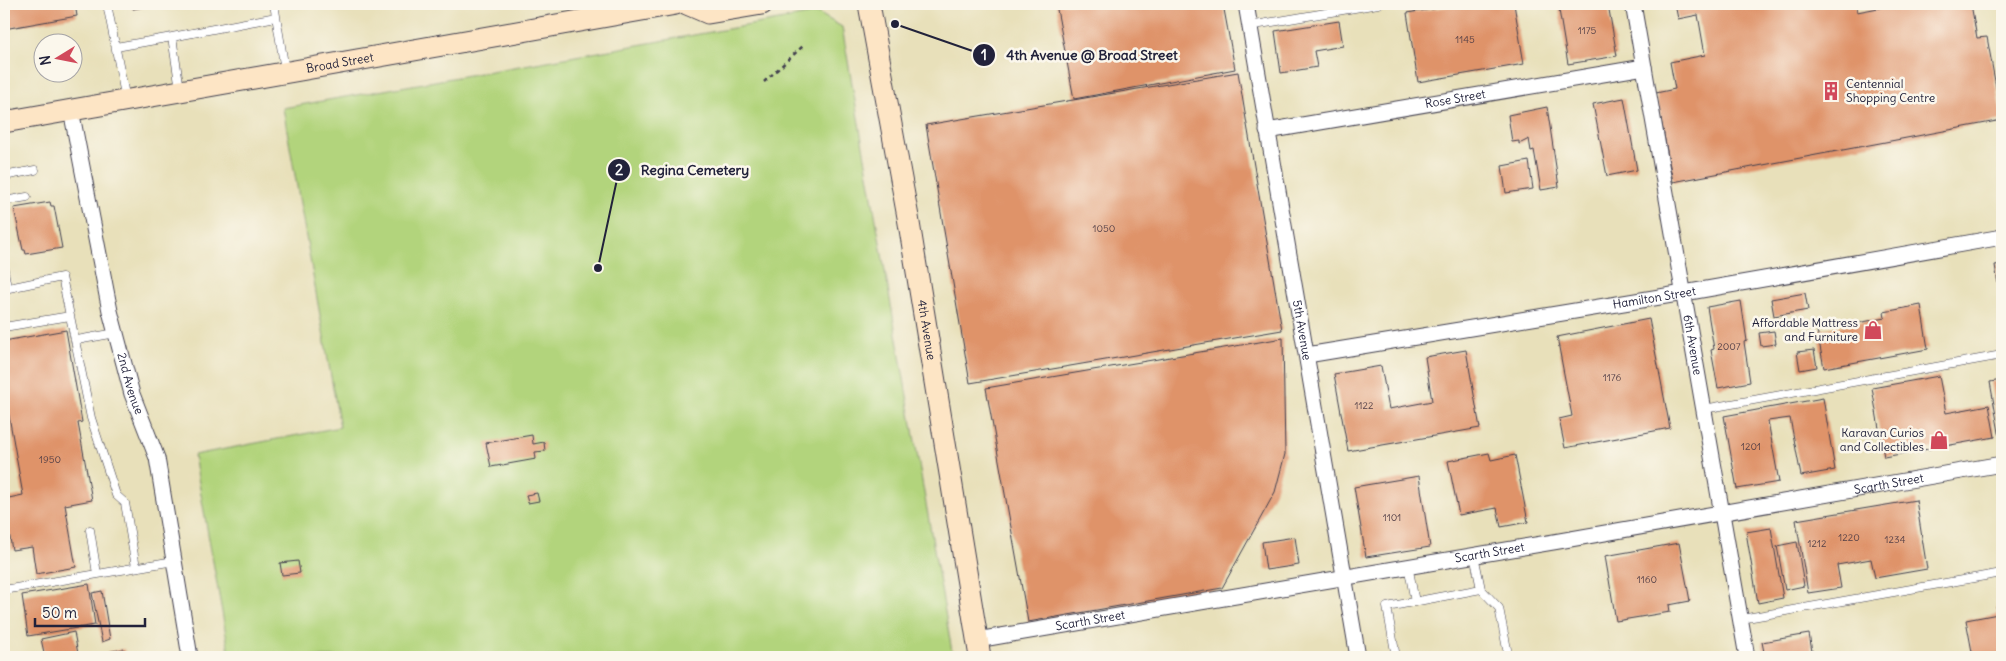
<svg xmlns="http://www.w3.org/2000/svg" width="2006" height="661" viewBox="0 0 2006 661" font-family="Delius,sans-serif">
<rect width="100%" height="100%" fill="#fbf7ec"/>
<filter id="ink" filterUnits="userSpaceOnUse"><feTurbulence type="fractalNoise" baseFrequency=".02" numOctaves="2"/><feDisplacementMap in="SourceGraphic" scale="10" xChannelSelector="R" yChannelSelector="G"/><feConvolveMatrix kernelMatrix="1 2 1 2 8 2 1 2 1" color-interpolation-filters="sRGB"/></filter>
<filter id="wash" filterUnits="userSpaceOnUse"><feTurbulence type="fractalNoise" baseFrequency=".0096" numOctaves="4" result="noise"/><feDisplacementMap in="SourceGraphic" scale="20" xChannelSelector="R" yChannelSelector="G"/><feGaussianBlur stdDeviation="1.12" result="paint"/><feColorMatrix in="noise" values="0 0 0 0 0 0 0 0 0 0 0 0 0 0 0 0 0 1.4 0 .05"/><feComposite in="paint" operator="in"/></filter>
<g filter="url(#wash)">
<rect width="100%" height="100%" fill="#e8e0ba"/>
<path fill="#b2d47c" stroke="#6a7b5c" d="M818,13L842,27L953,657H230L194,455L340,427L283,108Z"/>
<g id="blocks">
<path fill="#df9369" d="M4,4H75L77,16L4,29Z
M132,4H155V5L133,9Z
M1056,4H1223L1235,69L1074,99Z
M1465,4H1514L1524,64L1418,82L1407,13Z
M1558,4H1608L1617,56L1568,64Z
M1675,4H1856L1857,12L1900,4H1971L1977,38L1987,37L2002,120L1673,182L1656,93L1675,89L1670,62L1705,55L1698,15L1678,19Z
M1339,21L1343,46L1314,51L1317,67L1281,73L1275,31Z
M1238,72L1282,330L970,383L926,125Z
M1624,98L1637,170L1607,176L1593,104Z
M1547,107L1559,187L1541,190L1534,150L1531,151L1529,139L1519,144V141L1512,142L1508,115Z
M1529,161L1533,189L1506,193L1502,166Z
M50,202L51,206H54L62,248L26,254L25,250H23L14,208Z
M2002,264V283L1998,284L1995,265Z
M1805,293L1808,310L1774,316L1771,299Z
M1741,301L1747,341L1744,342L1750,382L1718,388L1711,350L1714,349L1707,307Z
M1921,305L1928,349L1824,368L1817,330L1885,318L1884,312Z
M1649,319L1670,428L1565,448L1559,419L1572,416L1557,337Z
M66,330L82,422L78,423L92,500L65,505L76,567L36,574L32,547L12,550L4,502V499L23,495L4,388V341Z
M1774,331L1776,344L1761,346L1759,333Z
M1283,338L1285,454L1275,492L1222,588L1028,622L986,388Z
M1466,350L1480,428L1348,451L1334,374L1381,366L1389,409L1432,401L1425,357Z
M1814,350L1817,367L1800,370L1797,352Z
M1939,376L1946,413L1989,405L1995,437L1884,457L1872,388Z
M2002,380V437L2000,438L1990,382Z
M1823,398L1835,470L1801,476L1790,418L1768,421L1779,482L1737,489L1724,416Z
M532,435L533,444L544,442L545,451L535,452L536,459L491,467L486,443Z
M1489,453L1491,460L1515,455L1528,522L1501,527L1497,508L1459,515L1448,461Z
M1419,476L1430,547L1366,557L1354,487Z
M537,493L539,501L528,503L526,495Z
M1916,500L1927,569L1875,578L1871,559L1837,565L1841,588L1808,593L1796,520Z
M1771,528L1783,598L1758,603L1746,532Z
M1295,537L1299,565L1266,570L1262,542Z
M1797,542L1804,586L1785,590L1777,546Z
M1679,543L1690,601L1669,605L1670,612L1616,621L1605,556Z
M298,561L300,573L282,575L280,563Z
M89,584L95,625L28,636L22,595Z
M102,591L110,639L102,642L92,593Z
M2002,605V657H1973L1966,620L1998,614L1996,606Z
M74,632L78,654L59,657H45L41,639Z
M1809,634L1813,657H1765L1762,642Z
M124,649L125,657H107V652Z"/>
</g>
</g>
<g filter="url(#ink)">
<use href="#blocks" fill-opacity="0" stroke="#403e4e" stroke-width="1"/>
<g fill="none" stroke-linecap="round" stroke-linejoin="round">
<g stroke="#403e4e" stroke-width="9">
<path id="lane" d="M107,4L126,100
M274,4L285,70
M1249,26L1378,4
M172,37L276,17
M116,47L172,37L180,89
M4,176L35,170
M4,201L27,197
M4,270L7,288
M4,289L62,277L91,418L116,495L125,503L136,567
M4,327L70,316
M77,340L116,333
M1704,409L2002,355
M90,530L97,574
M1408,565L1415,602
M1481,589L1499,608L1507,649
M4,590L174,561
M1741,619L2002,573
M1396,657L1387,607L1481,589L1474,555"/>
</g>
<g stroke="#403e4e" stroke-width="17">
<g id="street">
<path id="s1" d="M1246,4L1358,657"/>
<path id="s2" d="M1633,4L1747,657"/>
<path id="s3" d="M71,110L110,311L132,394L157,458L190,657"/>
<path id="s4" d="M1267,131L1644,67"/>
<path id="s5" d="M1307,355L1684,293L2002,237"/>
<path id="s6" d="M977,640C1318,581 1661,525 2002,464"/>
</g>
</g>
<g stroke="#403e4e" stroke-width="23">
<g id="secondary">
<path d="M687,4L708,13L762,4"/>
<path id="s7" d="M869,4L908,217L980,657"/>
<path id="s8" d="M4,122L676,4"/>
</g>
</g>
<path stroke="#403e4e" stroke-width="2.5" stroke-dasharray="4 4" stroke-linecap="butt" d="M764,82L803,46"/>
<use href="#lane" stroke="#fff" stroke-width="8"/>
<use href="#street" stroke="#fff" stroke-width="15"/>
<use href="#secondary" stroke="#fde5c5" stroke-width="21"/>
</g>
</g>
<defs>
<g id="building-bare" transform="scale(1.5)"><path d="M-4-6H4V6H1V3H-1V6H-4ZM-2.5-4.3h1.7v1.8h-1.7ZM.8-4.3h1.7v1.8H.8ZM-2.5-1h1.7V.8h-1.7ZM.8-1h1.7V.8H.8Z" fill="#d1495b" stroke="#fbf7ec" stroke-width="2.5" paint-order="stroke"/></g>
<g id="shop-bare" transform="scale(1.5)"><path d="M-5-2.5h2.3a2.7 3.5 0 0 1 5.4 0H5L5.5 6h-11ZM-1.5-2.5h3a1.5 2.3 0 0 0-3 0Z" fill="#d1495b" stroke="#fbf7ec" stroke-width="2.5" paint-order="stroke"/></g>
</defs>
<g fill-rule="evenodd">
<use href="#building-bare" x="1831" y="91"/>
<use href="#shop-bare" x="1873" y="330"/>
<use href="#shop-bare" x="1939" y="440"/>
</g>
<g text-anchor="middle" stroke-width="5" stroke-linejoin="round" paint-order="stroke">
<g font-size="10" fill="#513e46">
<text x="1587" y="34">1175</text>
<text x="1465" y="43">1145</text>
<text x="1104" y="232">1050</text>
<text x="1729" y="350">2007</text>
<text x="1612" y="381">1176</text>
<text x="1364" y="409">1122</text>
<text x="1751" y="450">1201</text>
<text x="50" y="463">1950</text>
<text x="1392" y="521">1101</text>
<text x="1849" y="541">1220</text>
<text x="1895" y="543">1234</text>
<text x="1817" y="547">1212</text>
<text x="1647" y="583">1160</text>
</g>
<g font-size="12" fill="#22223b" stroke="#fbf7ec">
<text dy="4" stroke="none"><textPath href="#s8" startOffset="341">Broad Street</textPath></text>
<text dy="4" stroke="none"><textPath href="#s4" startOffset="191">Rose Street</textPath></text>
<text dy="4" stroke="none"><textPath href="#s5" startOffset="352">Hamilton Street</textPath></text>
<text dy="4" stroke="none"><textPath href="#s7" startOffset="331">4th Avenue</textPath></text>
<text dy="4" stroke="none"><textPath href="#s1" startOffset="331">5th Avenue</textPath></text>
<text dy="4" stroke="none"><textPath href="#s2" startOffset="346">6th Avenue</textPath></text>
<text dy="4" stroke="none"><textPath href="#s3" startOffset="280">2nd Avenue</textPath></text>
<text dy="4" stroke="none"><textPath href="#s6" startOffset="925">Scarth Street</textPath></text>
<text dy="4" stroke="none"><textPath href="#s6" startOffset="520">Scarth Street</textPath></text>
<text dy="4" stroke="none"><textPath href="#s6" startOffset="115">Scarth Street</textPath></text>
</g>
<g font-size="12" fill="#22223b" stroke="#fbf7ec" text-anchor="end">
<text x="1846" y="88" text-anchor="start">Centennial<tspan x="1846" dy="14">Shopping Centre</tspan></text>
<text x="1858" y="327">Affordable Mattress<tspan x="1858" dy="14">and Furniture</tspan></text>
<text x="1924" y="437">Karavan Curios<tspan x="1924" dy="14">and Collectibles</tspan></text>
</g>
</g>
<path fill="none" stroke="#22223b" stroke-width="2" d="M895 24L984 55M598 268L619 170"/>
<g fill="#22223b" stroke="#fbf7ec" stroke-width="2">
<circle cx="895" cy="24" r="5"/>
<circle cx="598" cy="268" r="5"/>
<circle cx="984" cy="55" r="12"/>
<circle cx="619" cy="170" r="12"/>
</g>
<g font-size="15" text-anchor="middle" font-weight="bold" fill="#fff">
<text x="984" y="60">1</text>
<text x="619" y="175">2</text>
</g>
<g font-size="14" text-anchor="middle" font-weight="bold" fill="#22223b" stroke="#fbf7ec" stroke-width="5" stroke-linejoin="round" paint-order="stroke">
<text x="1092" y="60">4th Avenue @ Broad Street</text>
<text x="695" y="175">Regina Cemetery</text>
</g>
<rect width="2006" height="661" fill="none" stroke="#fbf7ec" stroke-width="20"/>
<g transform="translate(58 58) rotate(260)"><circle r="24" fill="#fbf7ec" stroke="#a4a2a5"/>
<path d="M0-4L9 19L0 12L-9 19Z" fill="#d1495b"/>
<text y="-8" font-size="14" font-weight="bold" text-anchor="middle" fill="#22223b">N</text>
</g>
<path d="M35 618v8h110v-8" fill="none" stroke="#22223b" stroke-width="2.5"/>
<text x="42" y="618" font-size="15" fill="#22223b" stroke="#fbf7ec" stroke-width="4" paint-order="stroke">50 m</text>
</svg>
